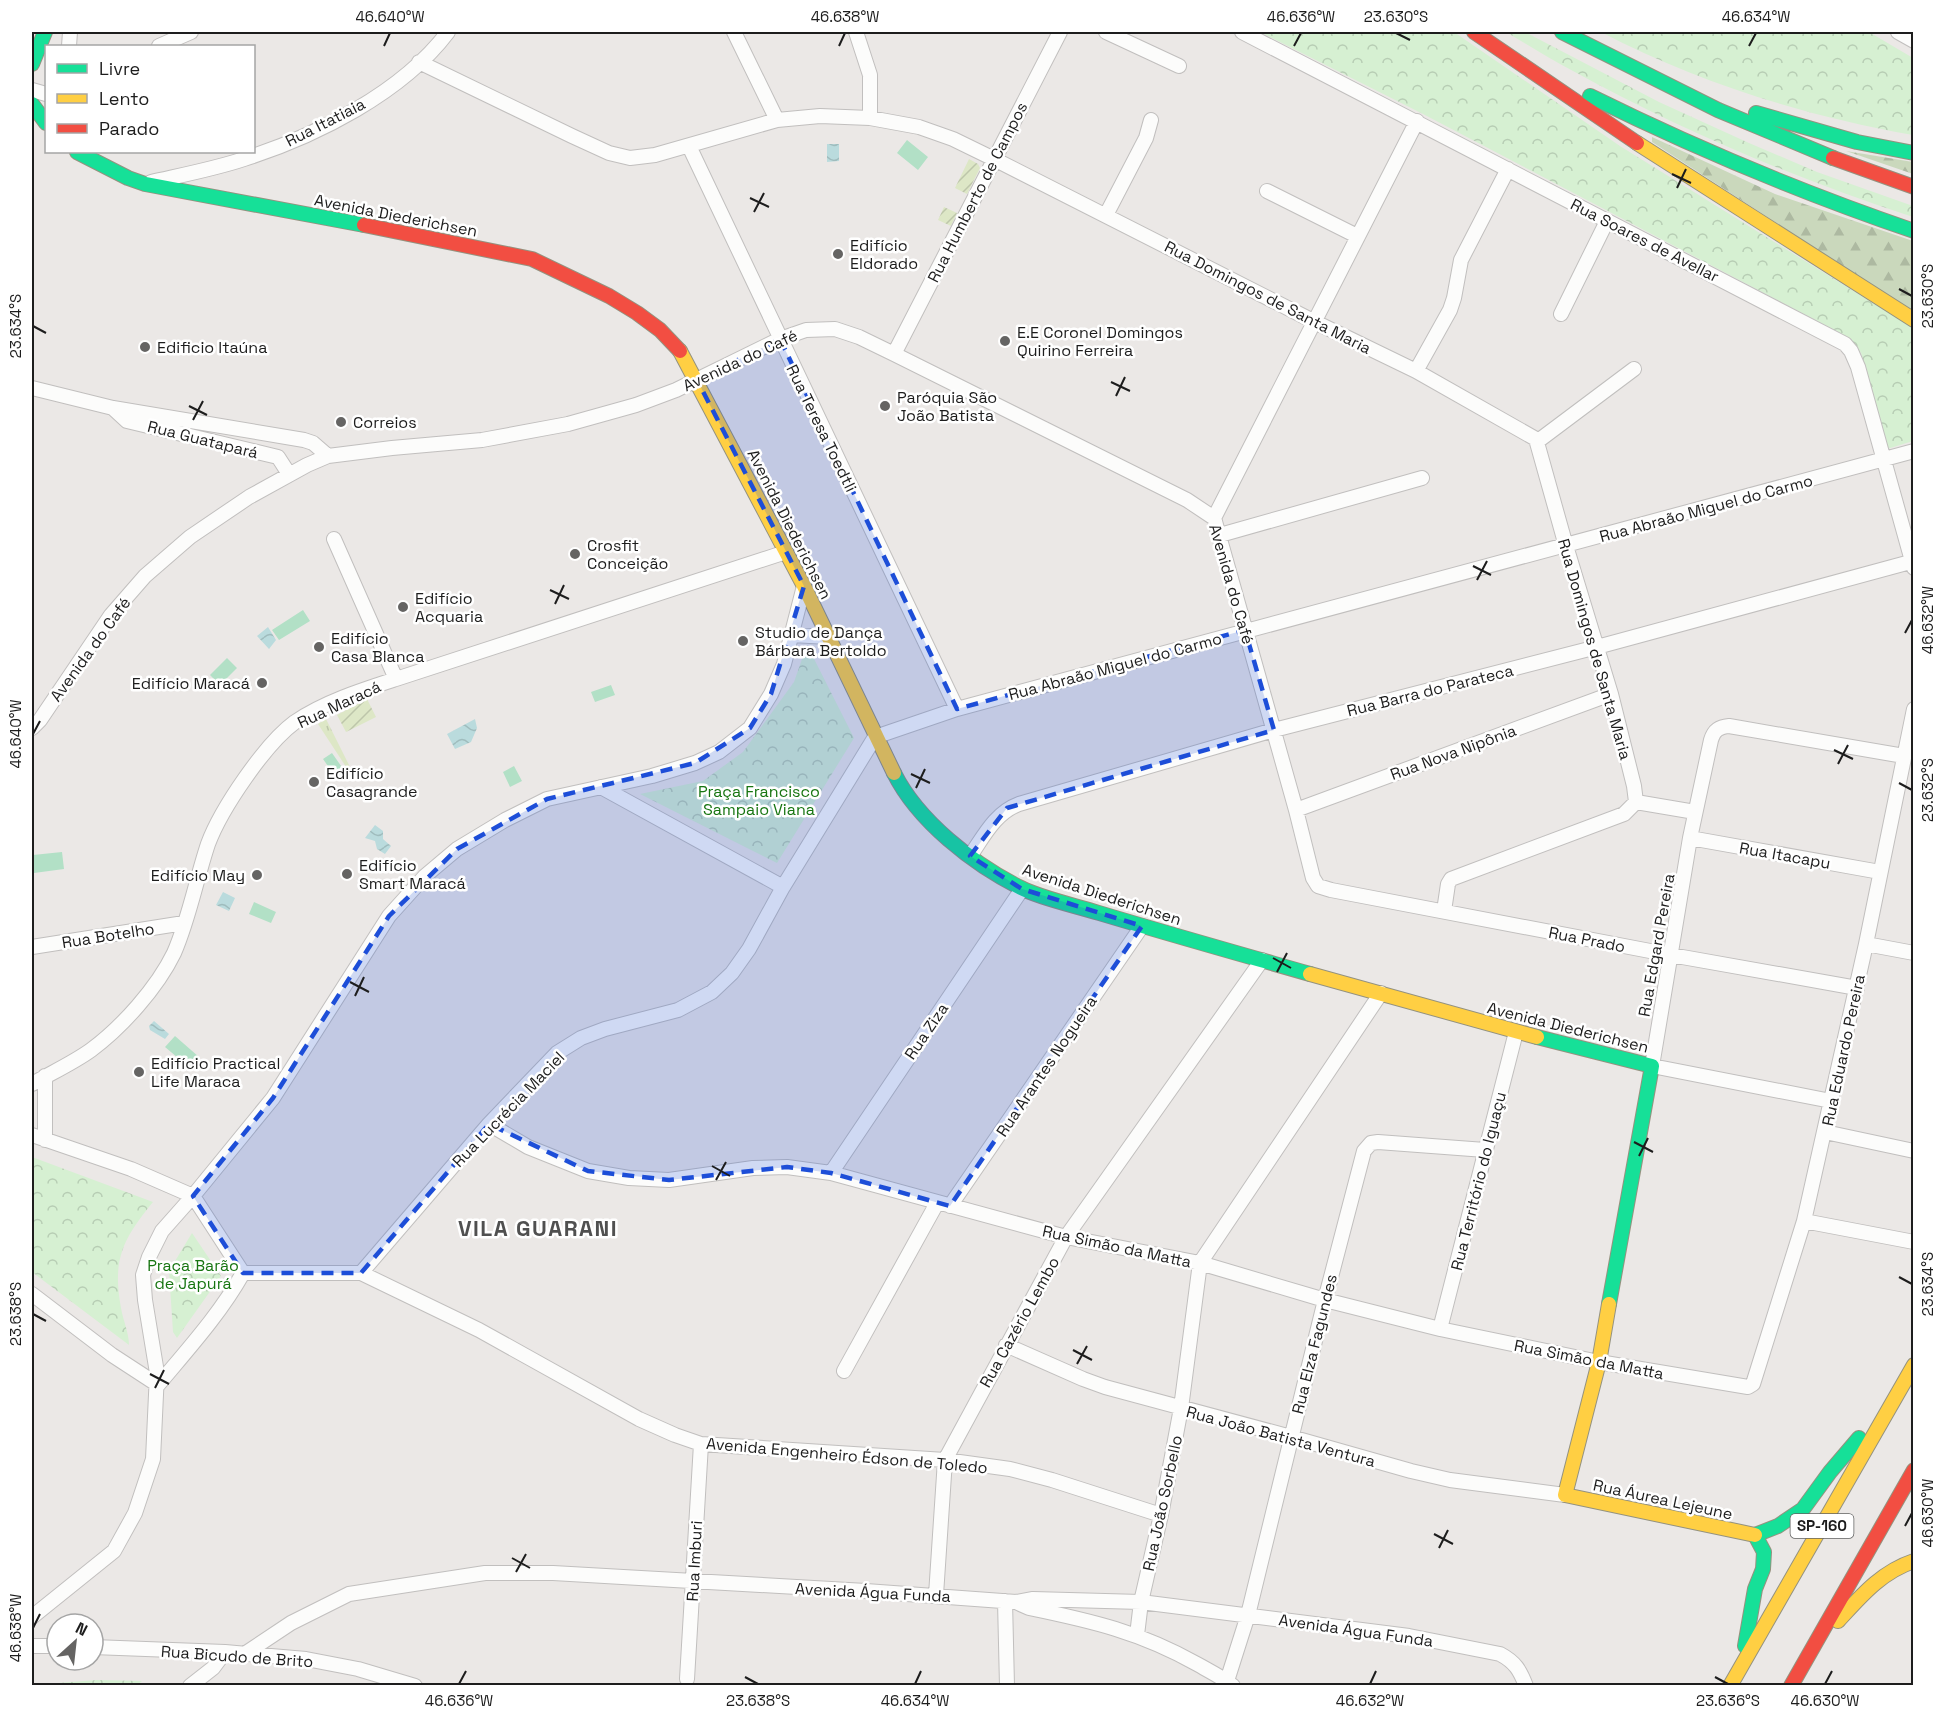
<svg xmlns="http://www.w3.org/2000/svg" width="1945" height="1717" viewBox="0 0 1945 1717" font-family="'Space Grotesk',sans-serif">
<defs>
<pattern id="grass-tufts" width="24" height="20" patternUnits="userSpaceOnUse" patternTransform="scale(1.5)"><rect width="24" height="20" fill="#dde7c6"/><path d="M3 7l-1-3M5 7V3M7 7l1-3M15 17l-1-3M17 17v-4M19 17l1-3" fill="none" stroke="#bdc6aa"/></pattern>
<pattern id="forest-firs" width="22" height="20" patternUnits="userSpaceOnUse" patternTransform="scale(1.5)"><rect width="22" height="20" fill="#cad8bc"/><path d="M5 1l3.5 6h-7zM16 11l3.5 6h-7z" fill="#adb9a1"/></pattern>
<pattern id="park-crowns" width="20" height="18" patternUnits="userSpaceOnUse" patternTransform="scale(1.5)"><rect width="20" height="18" fill="#d6f0d2"/><path d="M2 6a3 3 0 1 1 6 0M12 15a3 3 0 1 1 6 0" fill="none" stroke="#b7cdb4"/></pattern>
<pattern id="garden-furrows" width="10" height="10" patternUnits="userSpaceOnUse" patternTransform="scale(1.5)"><rect width="10" height="10" fill="#dde7c6"/><path d="M-1 1l2-2M0 10L10 0M9 11l2-2" fill="none" stroke="#bdc6aa"/></pattern>
<pattern id="water-waves" width="16" height="10" patternUnits="userSpaceOnUse" patternTransform="scale(1.5)"><rect width="16" height="10" fill="#badbdd"/><path d="M0 5q4-4 8 0t8 0" fill="none" stroke="#9fbcbd"/></pattern>
</defs>
<rect width="100%" height="100%" fill="#ebe8e6"/>
<path fill="url(#grass-tufts)" d="M326,719L354,775L352,776L318,724Z"/>
<path fill="url(#forest-firs)" d="M1652,137L1775,194L1913,241V312L1652,142Z
M1846,151L1913,162V174Z"/>
<path fill="url(#park-crowns)" d="M1260,32H1454L1620,146L1913,328V441L1887,449L1861,353L1853,342L1842,334L1423,114Z
M1506,32H1525L1659,102L1749,143L1817,172L1913,206V217C1799,180 1678,129 1573,71C1550,59 1528,45 1506,32Z
M1601,32H1869L1913,58V135C1805,116 1699,83 1601,32Z
M807,645L854,738L777,863L640,794L703,781L743,752L794,682Z
M32,1157L153,1202C123,1239 112,1259 121,1308C123,1320 129,1333 129,1345L32,1272Z
M192,1233L221,1276L177,1338L173,1332L169,1271Z
M97,1680L142,1681L136,1686L32,1685Z"/>
<path fill="url(#garden-furrows)" d="M969,159L978,164L980,168L967,194L955,188Z
M944,207L957,213L951,226L938,220Z
M367,699L376,717L346,732L337,715Z"/>
<path fill="#b2e0c6" d="M907,140L928,157L918,170L897,153Z
M303,610L310,621L279,640L272,630Z
M227,658L237,668L220,685L210,675Z
M611,685L615,695L595,702L591,692Z
M332,753L346,773L337,779L323,759Z
M514,766L522,781L510,787L503,772Z
M62,852L64,869L34,873L33,855Z
M254,902L276,912L271,923L249,914Z
M175,1036L199,1057L190,1068L165,1047Z"/>
<path fill="url(#water-waves)" d="M827,144H839V161L827,162Z
M268,627L276,640L269,649L257,636Z
M475,719L477,728L471,742L455,749L447,734Z
M375,825L383,831V839L391,846L385,854L377,849L375,841L365,838Z
M223,892L235,898L229,911L216,905Z
M154,1021L169,1034L165,1039L150,1030L149,1026Z"/>
<g fill="none" stroke-linecap="round" stroke-linejoin="round">
<g stroke="#c1bfbe" stroke-width="16">
<path id="street" d="M734,32L777,120
M856,32L870,75V118
M1106,32L1179,66
M1242,32L1845,344L1851,351L1858,367L1914,568
M1898,32L1914,41
M69,46L70,32
M159,46L191,32
M419,62L572,136L609,153L630,158L655,155L777,120L820,116L870,118L919,127L953,139L994,159L1315,322L1416,371L1536,439L1566,546L1611,694L1634,786L1636,802L1624,814L1451,879L1448,884L1444,911
M32,90L46,94
M689,146L957,709
M151,182C182,175 214,169 244,159C316,136 402,93 448,32
M1267,191L1357,236
M1106,215L1146,138L1151,120
M1561,314L1607,221
M894,354L1060,32
M1416,371L1450,310L1454,298L1461,260L1508,169
M32,388L113,408L304,440L313,443L328,456
M114,409L127,421L278,457L289,474
M1538,441L1634,369
M1214,518L1417,121
M1220,535L1422,478
M334,539L396,679
M792,635L828,637
M32,728L40,720L111,615L145,576L190,537L249,497L307,465L328,456L392,448L482,440L568,424L636,405L676,390L780,339L806,330L835,329L859,337L894,354L1187,500L1214,518L1296,810L1313,878L1318,886L1331,890L1671,955L1857,988
M601,787L783,887
M1636,802L1695,812
M1296,810L1611,694
M1690,838L1880,872
M970,856C984,836 995,813 1019,804L1274,730L1597,647L1914,561
M1866,944L1914,953
M32,947L184,923
M45,1076V1140
M32,1084C51,1073 73,1063 91,1050C122,1027 157,988 174,953C189,919 196,880 208,844C221,809 265,744 295,722C324,702 362,690 396,679L786,552
M1831,1101L1652,1066L1690,838L1711,740C1714,730 1719,727 1729,726L1904,756
M489,1124L528,1147L588,1171L629,1178L669,1180L753,1168L787,1167L831,1173L1066,1237L1200,1263L1325,1300L1440,1329L1599,1362L1748,1387L1753,1384L1804,1221L1866,944L1914,709
M1825,1132L1914,1151
M32,1135L131,1169L193,1196L243,1273C220,1314 188,1349 158,1385
M831,1173L1022,889
M950,1206L1142,926
M1804,1221L1914,1242
M243,1273H361L479,1330L639,1419L675,1435L701,1444L945,1460L1010,1469L1052,1480L1161,1515
M361,1273L489,1124L557,1053L581,1038L605,1029L678,1010L712,992L732,973L749,949L783,887L875,737L957,709L1914,451
M32,1294L112,1355L158,1385
M1440,1329L1516,1032
M1006,1345L1083,1379L1105,1387L1291,1437L1411,1471L1450,1480L1565,1495
M844,1371L937,1203
M936,1595L945,1460L1066,1237L1262,960
M1005,1601L1007,1686
M1018,1603L1029,1608C1092,1621 1140,1632 1197,1664C1209,1671 1222,1677 1233,1686
M32,1617L114,1551L135,1513L153,1459L157,1373L145,1300L143,1275L149,1257L162,1231L193,1196L273,1098L389,916L425,876L457,849L505,820L547,799L652,776L695,763L719,752L750,728L771,694L784,664L804,586
M1137,1635L1141,1602L1161,1515L1181,1408L1200,1263L1381,993
M32,1646H57
M93,1647L225,1652L306,1659L358,1669L415,1686
M246,1653L291,1623L349,1594L485,1573H553L866,1591L1016,1602L1033,1599L1141,1602L1409,1636L1500,1654C1515,1662 1520,1670 1526,1686
M687,1679L701,1444
M1227,1681L1248,1615L1325,1300L1364,1151L1371,1143L1378,1142L1485,1150
M190,1686L213,1668L225,1652"/>
</g>
<g stroke="#94927f" stroke-width="16">
<path id="fast" d="M1562,32L1718,110L1833,158
M32,64L45,32
M1590,96C1695,148 1803,193 1914,231
M32,104L46,123
M1756,113L1857,142L1914,153
M77,152L128,178L145,184L364,225
M894,773C918,821 973,864 1021,888C1040,898 1077,906 1099,913C1169,934 1240,954 1310,974
M1537,1037L1652,1066L1609,1304
M1745,1646L1755,1589L1763,1569L1764,1552L1755,1535L1778,1526L1803,1509L1830,1472L1859,1438"/>
</g>
<g stroke="#94927f" stroke-width="16">
<path id="slow" d="M1637,143L1914,320
M680,351L804,586L894,773
M1310,974L1537,1037
M1609,1304L1599,1362L1565,1495L1755,1535
M1838,1621C1861,1596 1881,1572 1914,1561
M1730,1686L1914,1365"/>
</g>
<g stroke="#94927f" stroke-width="16">
<path id="jam" d="M1474,32L1637,143
M1833,158L1914,187
M364,225L532,259L609,296L637,313L660,330L680,351
M1791,1686L1914,1470"/>
</g>
<use href="#street" stroke="#fcfcfb" stroke-width="14"/>
<use href="#fast" stroke="#16e098" stroke-width="14"/>
<use href="#slow" stroke="#ffcf43" stroke-width="14"/>
<use href="#jam" stroke="#f24e42" stroke-width="14"/>
</g>
<path fill="#1d4ed8" fill-opacity="0.2" stroke="#1d4ed8" stroke-width="4.5" stroke-dasharray="12 8" stroke-linejoin="round" d="M780,339L957,709L1245,630L1274,730L1007,808L970,856L1022,889L1142,926L950,1206L831,1173L787,1167L669,1180L588,1171L489,1124L361,1273H243L193,1196L273,1098L389,916L457,849L547,799L695,763L750,728L771,694L804,586L697,380Z"/>
<path fill="none" stroke="#1d1d1d" stroke-width="2" d="M1396,33L1410,40M384,46L390,33M839,46L845,33M1294,46L1301,33M1749,46L1756,33M1672,174L1691,183M1677,188L1686,169M750,198L769,207M754,212L764,193M1899,289L1912,296M33,326L46,333M1111,382L1130,391M1116,396L1125,377M189,406L207,415M193,420L203,401M1473,566L1491,575M1477,580L1487,561M550,590L569,599M555,604L564,585M1905,633L1912,620M33,734L40,721M1834,750L1853,759M1838,764L1848,745M911,774L930,783M1899,783L1912,790M916,788L925,769M1273,958L1291,968M1277,972L1287,953M350,982L369,992M355,996L364,977M1634,1142L1653,1152M1639,1156L1648,1138M712,1166L730,1176M716,1180L726,1162M1899,1277L1912,1284M33,1314L46,1321M1073,1350L1092,1360M1077,1364L1087,1346M150,1374L169,1384M155,1388L164,1370M1905,1526L1912,1513M1434,1534L1453,1544M1439,1548L1448,1530M512,1558L530,1568M516,1572L526,1554M33,1628L40,1614M745,1677L758,1684M1715,1677L1728,1684M459,1684L466,1671M915,1684L921,1671M1370,1684L1376,1671M1825,1684L1832,1671"/>
<g fill="#656463" stroke="#fff" stroke-width="2">
<circle cx="838" cy="254" r="6"/>
<circle cx="1005" cy="341" r="6"/>
<circle cx="145" cy="347" r="6"/>
<circle cx="885" cy="406" r="6"/>
<circle cx="341" cy="422" r="6"/>
<circle cx="575" cy="554" r="6"/>
<circle cx="403" cy="607" r="6"/>
<circle cx="743" cy="641" r="6"/>
<circle cx="319" cy="647" r="6"/>
<circle cx="262" cy="683" r="6"/>
<circle cx="314" cy="782" r="6"/>
<circle cx="347" cy="874" r="6"/>
<circle cx="257" cy="875" r="6"/>
<circle cx="139" cy="1072" r="6"/>
</g>
<g text-anchor="middle" stroke-width="5" stroke-linejoin="round" paint-order="stroke">
<rect fill="#fff" stroke="#616161" stroke-width="1.5" x="1790.5" y="1514" width="63" height="24" rx="4.5"/>
<g font-size="15" font-weight="bold" fill="#1d1d1d">
<text x="1822" y="1531">SP-160</text>
</g>
<g font-size="16" fill="#1d1d1d" stroke="#fff">
<text transform="translate(325 122) rotate(-27)" y="6">Rua Itatiaia</text>
<text transform="translate(977 192) rotate(-63)" y="6">Rua Humberto de Campos</text>
<text transform="translate(396 215) rotate(11)" y="6">Avenida Diederichsen</text>
<text transform="translate(1645 240) rotate(27)" y="6">Rua Soares de Avellar</text>
<text transform="translate(1268 297) rotate(27)" y="6">Rua Domingos de Santa Maria</text>
<text transform="translate(740 360) rotate(-25)" y="6">Avenida do Café</text>
<text transform="translate(822 428) rotate(64)" y="6">Rua Teresa Toedtli</text>
<text transform="translate(203 439) rotate(14)" y="6">Rua Guatapará</text>
<text transform="translate(1706 508) rotate(-15)" y="6">Rua Abraão Miguel do Carmo</text>
<text transform="translate(790 524) rotate(63)" y="6">Avenida Diederichsen</text>
<text transform="translate(1232 584) rotate(74)" y="6">Avenida do Café</text>
<text transform="translate(90 649) rotate(-54)" y="6">Avenida do Café</text>
<text transform="translate(1595 649) rotate(74)" y="6">Rua Domingos de Santa Maria</text>
<text transform="translate(1115 666) rotate(-15)" y="6">Rua Abraão Miguel do Carmo</text>
<text transform="translate(1430 690) rotate(-14)" y="6">Rua Barra do Parateca</text>
<text transform="translate(339 704) rotate(-25)" y="6">Rua Maracá</text>
<text transform="translate(1453 752) rotate(-20)" y="6">Rua Nova Nipônia</text>
<text transform="translate(1785 855) rotate(10)" y="6">Rua Itacapu</text>
<text transform="translate(1102 894) rotate(18)" y="6">Avenida Diederichsen</text>
<text transform="translate(108 935) rotate(-9)" y="6">Rua Botelho</text>
<text transform="translate(1587 939) rotate(11)" y="6">Rua Prado</text>
<text transform="translate(1656 945) rotate(-80)" y="6">Rua Edgard Pereira</text>
<text transform="translate(1568 1027) rotate(14)" y="6">Avenida Diederichsen</text>
<text transform="translate(926 1031) rotate(-56)" y="6">Rua Ziza</text>
<text transform="translate(1843 1050) rotate(-78)" y="6">Rua Eduardo Pereira</text>
<text transform="translate(1046 1066) rotate(-56)" y="6">Rua Arantes Nogueira</text>
<text transform="translate(508 1109) rotate(-46)" y="6">Rua Lucrécia Maciel</text>
<text transform="translate(1478 1181) rotate(-76)" y="6">Rua Território do Iguaçu</text>
<text transform="translate(1117 1246) rotate(12)" y="6">Rua Simão da Matta</text>
<text transform="translate(1019 1322) rotate(-61)" y="6">Rua Cazério Lembo</text>
<text transform="translate(1314 1344) rotate(-76)" y="6">Rua Elza Fagundes</text>
<text transform="translate(1589 1359) rotate(11)" y="6">Rua Simão da Matta</text>
<text transform="translate(1281 1436) rotate(15)" y="6">Rua João Batista Ventura</text>
<text transform="translate(847 1455) rotate(5)" y="6">Avenida Engenheiro Édson de Toledo</text>
<text transform="translate(1663 1499) rotate(12)" y="6">Rua Áurea Lejeune</text>
<text transform="translate(1162 1503) rotate(-78)" y="6">Rua João Sorbello</text>
<text transform="translate(694 1561) rotate(-87)" y="6">Rua Imburi</text>
<text transform="translate(873 1592) rotate(3)" y="6">Avenida Água Funda</text>
<text transform="translate(1356 1630) rotate(8)" y="6">Avenida Água Funda</text>
<text transform="translate(237 1656) rotate(4)" y="6">Rua Bicudo de Brito</text>
</g>
<g font-size="16" fill="#1d1d1d" stroke="#fff" text-anchor="start">
<text x="850" y="251">Edifício<tspan x="850" dy="18">Eldorado</tspan></text>
<text x="1017" y="338">E.E Coronel Domingos<tspan x="1017" dy="18">Quirino Ferreira</tspan></text>
<text x="157" y="353">Edificio Itaúna</text>
<text x="897" y="403">Paróquia São<tspan x="897" dy="18">João Batista</tspan></text>
<text x="353" y="428">Correios</text>
<text x="587" y="551">Crosfit<tspan x="587" dy="18">Conceição</tspan></text>
<text x="415" y="604">Edifício<tspan x="415" dy="18">Acquaria</tspan></text>
<text x="755" y="638">Studio de Dança<tspan x="755" dy="18">Bárbara Bertoldo</tspan></text>
<text x="331" y="644">Edifício<tspan x="331" dy="18">Casa Blanca</tspan></text>
<text x="250" y="689" text-anchor="end">Edifício Maracá</text>
<text x="326" y="779">Edifício<tspan x="326" dy="18">Casagrande</tspan></text>
<text x="359" y="871">Edifício<tspan x="359" dy="18">Smart Maracá</tspan></text>
<text x="245" y="881" text-anchor="end">Edifício May</text>
<text x="151" y="1069">Edifício Practical<tspan x="151" dy="18">Life Maraca</tspan></text>
</g>
<g font-size="16" fill="#177511" stroke="#fff">
<text x="759" y="797">Praça Francisco<tspan x="759" dy="18">Sampaio Viana</tspan></text>
<text x="193" y="1271">Praça Barão<tspan x="193" dy="18">de Japurá</tspan></text>
</g>
<g font-size="22" font-weight="bold" letter-spacing="1.5" fill="#505050" stroke="#fff">
<text x="538" y="1236">VILA GUARANI</text>
</g>
</g>
<rect width="1945" height="1717" fill="none" stroke="#ffffff" stroke-width="66"/>
<rect x="45" y="45" width="210" height="108" fill="#ffffff" stroke="#a5a5a5" stroke-width="1.5"/>
<rect x="57" y="64" width="30" height="9" fill="#16e098" stroke="#a5a5a5" stroke-width="1.5"/>
<text x="99" y="75" font-size="18" fill="#1d1d1d">Livre</text>
<rect x="57" y="94" width="30" height="9" fill="#ffcf43" stroke="#a5a5a5" stroke-width="1.5"/>
<text x="99" y="105" font-size="18" fill="#1d1d1d">Lento</text>
<rect x="57" y="124" width="30" height="9" fill="#f24e42" stroke="#a5a5a5" stroke-width="1.5"/>
<text x="99" y="135" font-size="18" fill="#1d1d1d">Parado</text>
<g transform="translate(75 1642) rotate(27)"><circle r="28" fill="#ffffff" stroke="#a5a5a5" stroke-width="1.5"/>
<path d="M0-4.5L10 22L0 15L-10 22Z" fill="#656463"/>
<text y="-9" font-size="16" font-weight="bold" text-anchor="middle" fill="#1d1d1d">N</text>
</g>
<rect x="33" y="33" width="1879" height="1651" fill="none" stroke="#1d1d1d" stroke-width="2"/>
<g font-size="15" text-anchor="middle" fill="#1d1d1d">
<text x="390" y="22">46.640°W</text>
<text x="845" y="22">46.638°W</text>
<text x="1301" y="22">46.636°W</text>
<text x="1396" y="22">23.630°S</text>
<text x="1756" y="22">46.634°W</text>
<text transform="translate(1928 296) rotate(-90)" y="5">23.630°S</text>
<text transform="translate(16 326) rotate(-90)" y="5">23.634°S</text>
<text transform="translate(1928 620) rotate(-90)" y="5">46.632°W</text>
<text transform="translate(16 734) rotate(-90)" y="5">46.640°W</text>
<text transform="translate(1928 790) rotate(-90)" y="5">23.632°S</text>
<text transform="translate(1928 1284) rotate(-90)" y="5">23.634°S</text>
<text transform="translate(16 1314) rotate(-90)" y="5">23.638°S</text>
<text transform="translate(1928 1513) rotate(-90)" y="5">46.630°W</text>
<text transform="translate(16 1628) rotate(-90)" y="5">46.638°W</text>
<text x="459" y="1706">46.636°W</text>
<text x="758" y="1706">23.638°S</text>
<text x="915" y="1706">46.634°W</text>
<text x="1370" y="1706">46.632°W</text>
<text x="1728" y="1706">23.636°S</text>
<text x="1825" y="1706">46.630°W</text>
</g>
</svg>
